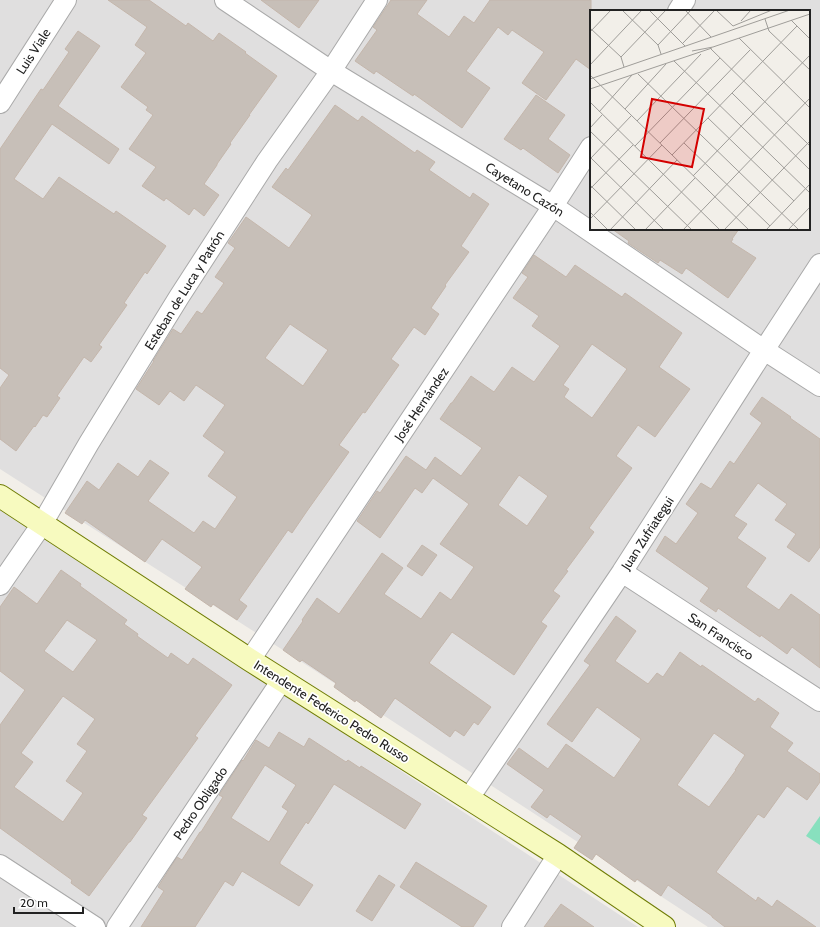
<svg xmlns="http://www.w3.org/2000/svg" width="820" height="927" viewBox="0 0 820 927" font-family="Cabin,sans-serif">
<rect width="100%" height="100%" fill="#f2efe9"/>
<path fill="#e0dfdf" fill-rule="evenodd" d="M0,0H820V927H708L308,666L0,469ZM591,11H809V229H591Z
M0,507L638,927H0Z"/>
<path fill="#88e0be" d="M820,816V845L806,836Z"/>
<path fill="#c7bfb8" stroke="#c4b6ab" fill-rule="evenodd" d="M108,0H149L186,26L188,23L213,41L219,33L246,52L245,53L277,76L249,115H250L230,143L231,144L217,164V165L204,184L219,195L204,216L194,208L189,215L166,198L164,201L142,186L156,167L129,149L153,115L146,110L148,107L121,87L146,53L135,45L147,27Z
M261,0H319L299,28Z
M391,0H427L417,14L449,37L464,16L474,23L490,0H591V70L576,59L546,100L522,83L544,52L512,30L508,35L498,27L466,71L490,88L462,128L414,94L413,96L376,71L374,74L355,61L377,30L373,27Z
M78,31L100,46L58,106L119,149L109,164L52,124L14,179L43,199L59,177L114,214L116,211L166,246L147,274L145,272L124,303L127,305L99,345L102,347L91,362L84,357L57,396L60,398L47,417L43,415L35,427L34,426L16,451L0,439V388L9,375L0,368V149L41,89L43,90L69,52L65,49Z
M536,95L565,115L548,139L570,155L558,173L523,148L521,150L504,139Z
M335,105L358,121L362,116L415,153L417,150L435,162L429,170L470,198L473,193L489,204L461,246L469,252L445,285L446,286L431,308L439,314L425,335L414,327L391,359L399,365L365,413L363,412L339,445L349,452L307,511L292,533L288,530L239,600L247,606L237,620L213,604L211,607L185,589L202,567L162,539L145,562L85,520L82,524L65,513L87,481L99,490L118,463L138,477L150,460L169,473L148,501L194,533L203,521L215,529L237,497L208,476L225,452L203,436L225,405L196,385L184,401L170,391L159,405L136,389L154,361H153L173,329L181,334L197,311L202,314L224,283L215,277L235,248L228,243L246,217L289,248L312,215L272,187L286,168L288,170ZM290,324L328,350L303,386L265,358Z
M612,229H739L732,239H733L731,242L756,258L728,298L686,268L682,274L660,260L658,263L628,243L629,241Z
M534,255L566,277L575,265L622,297L625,293L682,333L659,367L690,389L655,437L638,425L616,456L632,468L589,528L594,532L566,570L568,571L553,591L560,596L541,622L547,626L514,675L452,632L429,663L491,707L478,725L474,722L464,736L455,730L450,737L395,698L381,718L356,700L355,702L334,687L336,683L302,660L300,662L283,650L303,621L302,620L317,598L339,614L382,553L403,568L384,594L421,619L440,592L451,600L474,567L440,544L469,504L433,478L422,493L415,488L380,538L357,521L377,491L380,493L406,456L426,470L435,457L461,476L482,448L440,419L451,403H452L471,376L494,392L512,367L534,382L560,346L532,326L539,316L513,298L528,277L522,273ZM592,344L627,369L592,418L564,397L569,389L563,385ZM519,475L548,496L527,526L498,505Z
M762,397L791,417L790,418L820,439V547L809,562L787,547L796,534L775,520L787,504L758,483L734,516L747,524L737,538L766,558L746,587L779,610L791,594L820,615V668L792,647L787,654L761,635L760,637L718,608L716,612L700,601L709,588L656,551L665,536L676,544L698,513L686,504L701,483L711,489L730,461L734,464L762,423L750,414Z
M422,545L437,555L422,576L407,566Z
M61,570L81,584L80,586L127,620L124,624L138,634L137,636L168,658L171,653L188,665L193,658L232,685L195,736L198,738L142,815L147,818L130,842H129L89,896L71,883L72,880L0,828V725L25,690L0,671V607L14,587L37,604ZM67,620L97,640L73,672L44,651ZM63,696L95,719L77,744L87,751L66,781L83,793L63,822L14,787L33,762L21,753Z
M616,616L636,631L615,661L648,684L657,673L663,677L680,652L701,667L702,665L755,702L758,698L779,713L770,727L793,743L787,751L820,774V782L807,800L787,786L764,818L758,814L716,872L756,901L758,897L772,907L777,900L816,927H725L712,917V916L668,885L661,896L637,879L635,882L596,854L592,860L574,848L582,836L550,814L547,818L531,807L544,790L507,764L519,748L548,769L566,744L614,778L641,739L597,707L572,742L547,724L590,665L584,661ZM714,733L745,755L735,770H736L709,807L677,785Z
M279,732L304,747L309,738L346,762L348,760L360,768L361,766L421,804L405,829L334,784L308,824L306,822L280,862V864L313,885L299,906L242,871L233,886L225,881L195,927H141L164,891L158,887L177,857L182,860L200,832H201L223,797L219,795L242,760L243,761L256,740L269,748ZM265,765L296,785L282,807L288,811L269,842L231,818Z
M416,862L487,906L473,927H462L400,887Z
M379,875L395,885L372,921L356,911Z
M561,904L594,927H544Z"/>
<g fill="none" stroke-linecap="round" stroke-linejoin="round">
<g stroke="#a9a9a9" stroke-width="22">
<path id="street" d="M225,0L331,71L553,206L764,350L820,386
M678,11L685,0
M0,103L66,0
M622,572L820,701
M0,585L42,524L89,443L179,297L267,161L331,71L377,0
M250,660L553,206L591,147
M469,798L622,572L764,350L820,264
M0,865L95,927
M117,927L282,680
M512,927L558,855"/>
</g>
<g stroke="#707d05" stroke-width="24">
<path id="secondary" d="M0,496L250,660L558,855L664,927"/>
</g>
<use href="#street" stroke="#fff" stroke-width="20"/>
<use href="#secondary" stroke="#f7fabf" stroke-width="22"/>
</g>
<g text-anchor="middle" stroke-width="3.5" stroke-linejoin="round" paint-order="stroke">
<g font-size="13" fill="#222" stroke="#fff">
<text transform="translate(33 51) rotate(-57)" y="5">Luis Viale</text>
<text transform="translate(525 189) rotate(32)" y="5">Cayetano Cazón</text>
<text transform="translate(184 290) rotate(-58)" y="5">Esteban de Luca y Patrón</text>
<text transform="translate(421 404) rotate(-56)" y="5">José Hernández</text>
<text transform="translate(647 533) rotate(-57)" y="5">Juan Zufriategui</text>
<text transform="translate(721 636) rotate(33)" y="5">San Francisco</text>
<text transform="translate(332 711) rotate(32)" y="5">Intendente Federico Pedro Russo</text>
<text transform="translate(200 803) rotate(-56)" y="5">Pedro Obligado</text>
</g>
</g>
<g transform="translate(590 10)">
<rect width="220" height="220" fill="#f2efe9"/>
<path fill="none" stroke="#9f9d99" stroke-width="1" d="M32,0L68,35L71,44M59,0L95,36M95,0L121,27M126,0L143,16M175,9L179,21L220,60M201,10L220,29M151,11L161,0M143,16L182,0M0,18L31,47L34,57M0,22L21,0M149,28L220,98M93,33L125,0M68,35L101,0M121,39L220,136M102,41L123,37L220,4M31,47L76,0M84,51L220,183M0,55L52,0M48,64L209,220M0,65L159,220M0,69L200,0M0,79L122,38M142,83L220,160M0,92L130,220M35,99L76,54M9,102L42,65M118,108L204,191M47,111L111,44M0,118L12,105M0,121L102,220M70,133L160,40M94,133L180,216M45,136L130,48M82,145L207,16M0,147L74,220M1,148L41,106M103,166L220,45M0,175L46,220M0,179L43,135M0,202L18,220M0,209L72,135M20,220L87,150M55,220L105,168M93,220L220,88M134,220L220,131M176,220L220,174M198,220L220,197"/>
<path fill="#d40000" fill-opacity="0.15" stroke="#d40000" stroke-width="2" d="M62,89L114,99L102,157L51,147Z"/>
<rect width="220" height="220" fill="none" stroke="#222" stroke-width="2"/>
</g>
<path d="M14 907v6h69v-6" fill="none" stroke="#222222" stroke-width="2"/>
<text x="20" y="907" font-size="12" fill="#222222" stroke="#ffffff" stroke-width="3" paint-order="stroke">20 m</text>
</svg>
